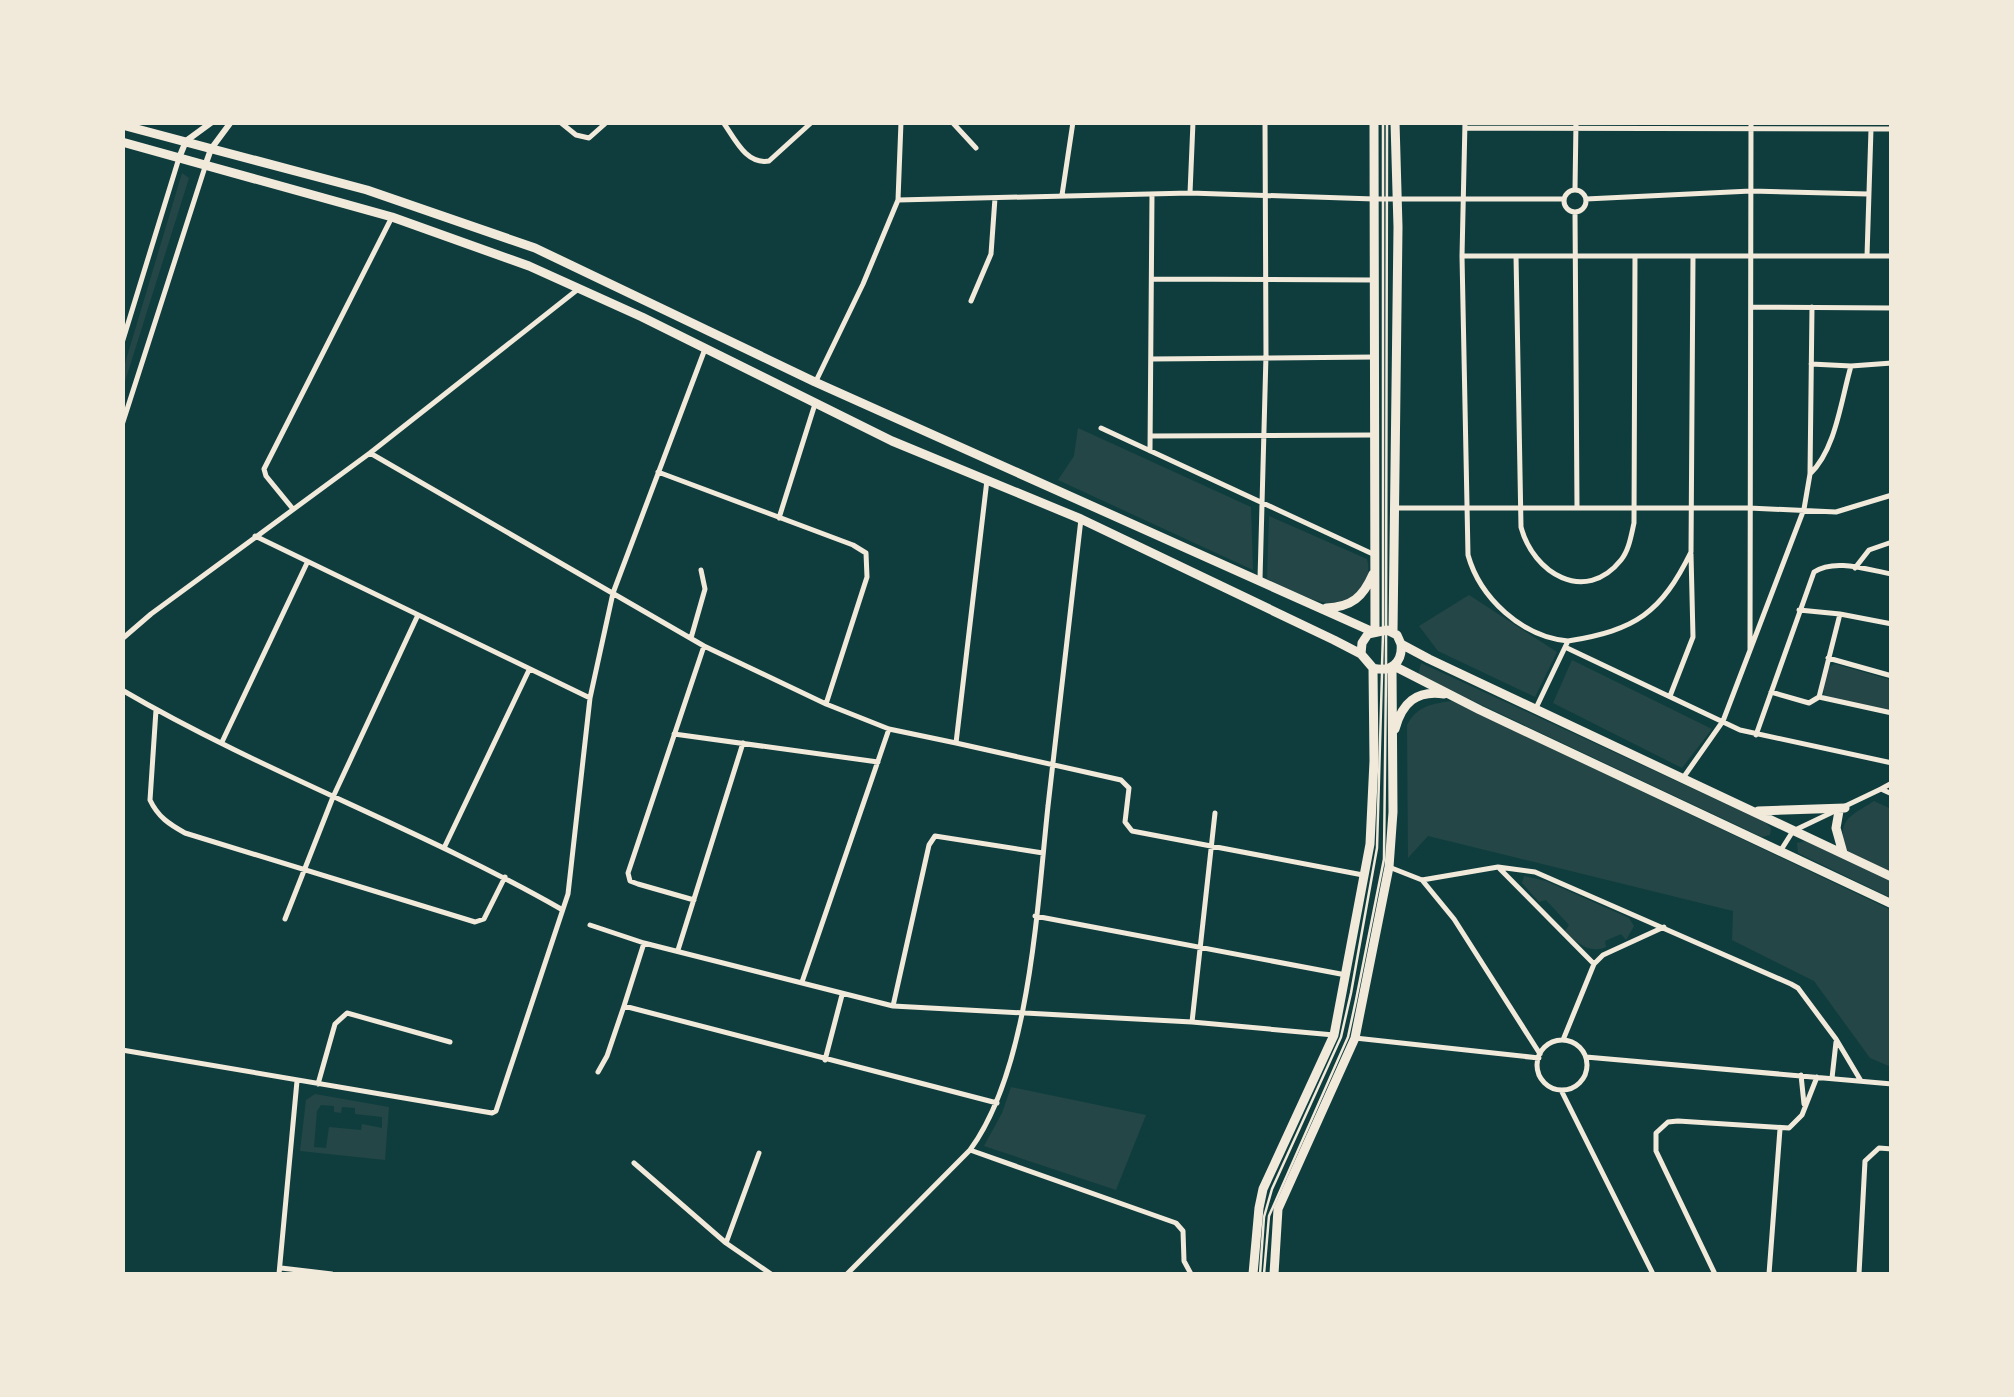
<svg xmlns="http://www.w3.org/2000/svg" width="2014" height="1397" viewBox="0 0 2014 1397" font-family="Mulish,sans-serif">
<rect width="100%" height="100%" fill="#0f3d3e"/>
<path fill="#244646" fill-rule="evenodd" d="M182,173L189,178L123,388V370Z
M1078,428L1251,507L1253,570L1058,480L1074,456Z
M1269,516L1367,559C1370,570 1368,580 1362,590C1343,622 1292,590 1267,579Z
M1469,595L1557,652L1535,697L1438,651L1419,626Z
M1572,660L1712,729L1682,768L1553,703Z
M1421,663L1765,822L1771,828L1770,835L1762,837L1418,675Z
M1835,664L1891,680V711L1825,697L1823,689L1828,668Z
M1452,701L1891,910V1067L1870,1058L1814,981L1732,940L1733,911L1428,836L1408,858L1407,725C1418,705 1432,704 1452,701Z
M1874,801L1891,809V872L1845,852C1838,818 1848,818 1874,801Z
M1805,841L1891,881V898L1798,853L1797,843Z
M1524,876L1546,881L1629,918L1634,926L1626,940L1621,934L1605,941L1606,947C1589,954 1577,943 1565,931L1569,925L1546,900L1539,902L1522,883Z
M1011,1087L1146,1115L1116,1190L984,1146L1002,1113Z
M315,1094L389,1107L385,1160L300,1151L306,1100ZM321,1105L334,1106V1112L341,1113L342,1107L355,1108V1114L382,1117V1128L362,1124L361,1130L329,1127L326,1148L314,1147L317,1111Z"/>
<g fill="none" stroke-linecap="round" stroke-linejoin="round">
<path stroke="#f1e9da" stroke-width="2.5" d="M1383,626V122
M1386,664L1387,122
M1382,666L1383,634
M1260,1274L1264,1217L1272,1189L1341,1037L1351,993L1377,848L1382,674
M1264,1274L1269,1216L1348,1037L1356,1000L1384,859L1386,672"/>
<path stroke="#f1e9da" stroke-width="5" d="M560,122L576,135L589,138L607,122
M723,122C735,139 746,165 769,161L812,122
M952,122L976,148
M1465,122L1462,256L1468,555C1480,598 1522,637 1568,641
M1465,128L1892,129
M1575,189L1576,122
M1564 201a11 11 0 1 1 22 0a11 11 0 1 1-22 0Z
M1190,193L1193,122
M1062,195L1073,122
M1586,199L1751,191L1868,194
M898,200L1190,193L1374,199H1564
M1575,212L1577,508
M1462,256H1892
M1516,256L1521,527C1533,573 1585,605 1621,560C1629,550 1631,536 1634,523L1635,256
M1867,256L1871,129
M1153,279L1374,280
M971,301L991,254L995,198
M1752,307L1892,308
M122,343L179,158
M1151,359L1375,357
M1811,364L1851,366L1892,363
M816,381L863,284L898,200L901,122
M122,425L205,167
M1101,428L1375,555
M1151,436L1373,435
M1150,451L1152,194
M370,453L704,646L826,704L889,729L956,743L987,480
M658,472L853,545L866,553L867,577L826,704
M1810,474C1836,449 1841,400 1851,366
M1394,508H1749L1836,512L1892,495
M293,509L266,476L264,469L392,217
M779,518L815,404
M255,536L590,698L613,593L705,349
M1855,568L1869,550L1892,542
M1260,579L1266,355L1265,122
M1799,610L1840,614L1892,624
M1840,614L1819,697L1892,713
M691,638L705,589L701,570
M122,639L151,614L370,453L577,290
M1567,648L1740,730L1892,763
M1750,650L1751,122
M1828,658L1892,676
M122,690C264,773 419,828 561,909
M1771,692L1809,703L1819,697
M1670,696L1693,637L1691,554
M1536,708L1568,641C1636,630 1661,613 1691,552L1693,256
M156,710L150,800C158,817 169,824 185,833L475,922L484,919L505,877
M674,734L878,762
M1756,735L1814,572C1835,558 1868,570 1892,574
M222,742L307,563
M956,743L1121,780L1129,788L1125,822L1132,831L1363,875
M1683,778L1723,721L1804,509L1810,474L1812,307
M1892,783L1881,789L1892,794
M444,848L529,670
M1781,850L1793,831L1881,789
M1389,867L1422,880L1498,867L1535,872L1791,984L1798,988L1836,1039L1861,1081
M1500,869L1594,964
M1422,880L1454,919L1540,1054
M694,900L638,884L630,881L628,873L704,646
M1035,916L1346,975
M285,919L333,797L417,617
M590,925L644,943L893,1006L1192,1022L1334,1035
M678,950L743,743
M802,982L889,729
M624,1006L644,943
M893,1006L929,845L935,836L1043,853
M1192,1022L1215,813
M1355,1038L1539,1058
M1563,1040L1594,964L1603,955L1664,927
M1537 1065a25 25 0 1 1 50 0a25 25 0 1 1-50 0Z
M122,1050L492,1113L496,1111L568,894L590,698
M1586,1057L1892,1084
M825,1060L842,995
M598,1072L607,1056L624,1006L997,1103
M1801,1075L1804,1104
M1832,1078L1836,1042
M318,1084L335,1024L347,1013L450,1042
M1561,1090L1653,1274
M970,1150L1176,1223L1183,1231L1184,1261L1191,1274
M634,1163L726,1243L771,1274
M726,1243L759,1153
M281,1268L332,1274
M279,1274L297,1081
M847,1274L970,1150C1030,1068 1037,907 1048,806C1059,710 1070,614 1081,519
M1715,1274L1656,1151V1133L1668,1122L1678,1121L1789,1128L1802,1115L1817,1077
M1769,1274L1780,1129
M1859,1274L1865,1161L1879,1148L1892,1149"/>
<path stroke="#f1e9da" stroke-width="6" d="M179,158L186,141L212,122
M205,166L211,149L231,122"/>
<path stroke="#f1e9da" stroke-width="9" d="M1374,122L1375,630
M122,125L367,190L535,248L815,382L1371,631
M122,142L392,217L529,266L642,317L892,441L1081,519L1334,640L1361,654L1373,668C1391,673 1403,662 1401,644
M1326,608C1352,607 1363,597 1373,574
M1393,632L1398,227L1395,122
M1361,654L1362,643L1368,634L1387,630L1397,635L1401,644L1429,659L1892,877
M1394,666L1480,710L1892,904
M1395,729C1402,703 1416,690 1444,694
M1758,811L1845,808
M1839,811L1836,828L1843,853
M1253,1274L1259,1208L1263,1189L1334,1035L1370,844L1374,761L1373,668
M1274,1274L1278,1209L1355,1038L1389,867L1393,812L1392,667"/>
</g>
<rect width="2014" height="1397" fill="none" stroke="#f1e9da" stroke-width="250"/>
</svg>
